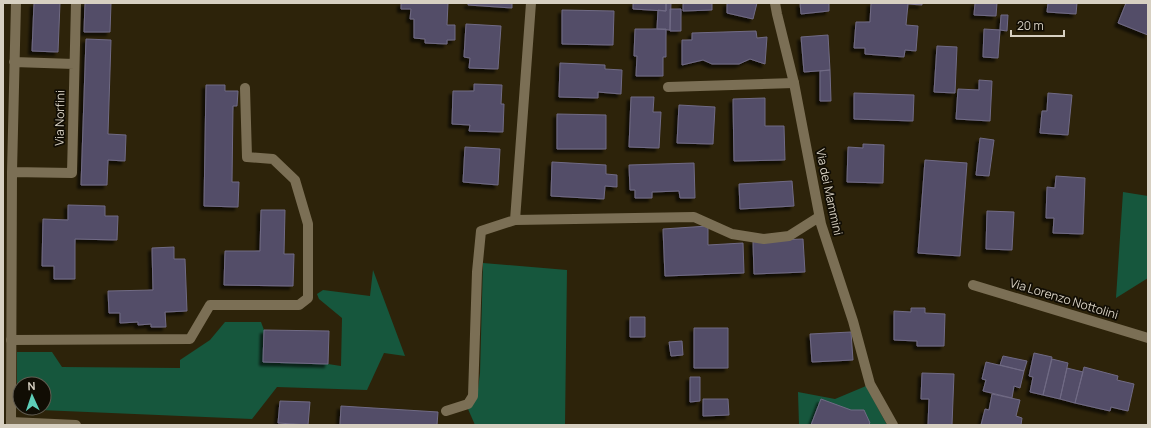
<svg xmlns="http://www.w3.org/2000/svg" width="1151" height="428" viewBox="0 0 1151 428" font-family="Manrope,sans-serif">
<defs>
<filter id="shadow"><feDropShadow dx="-3.5" dy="3.5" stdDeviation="1" flood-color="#0009"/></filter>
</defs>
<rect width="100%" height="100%" fill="#2d230a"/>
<path fill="#16573d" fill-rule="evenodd" d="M1123,192L1148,196V278L1116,298Z
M483,263L567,270L565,425H475L468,409L477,397L480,373Z
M373,270L405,356L384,353L367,390L277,387L252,419L17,409V352H52L62,367L180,368V360L210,340L225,322H261L264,330L263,362L328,364L341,366L342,318L319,299L317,294L323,290L370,296ZM20,384H44V408H20Z
M866,386L887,425H799L798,392L835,399Z"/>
<path fill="#534e67" stroke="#706a85" filter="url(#shadow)" d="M34,3H60L58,52L32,51Z
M85,3H111L110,32H84Z
M401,3H448L447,25H455V40H447V44L425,43V39L414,38V19H410L411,9H401Z
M468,3H512V8L468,5Z
M633,3H666V11L633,9Z
M666,3H671L670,30L657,29L658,10L666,11Z
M683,3H712V10L683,11Z
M727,3H757L753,19L727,13Z
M800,3H829V11L801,14Z
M871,3H922V5L908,4L906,25L918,26L916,51L905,50L904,57L865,54V48H854L856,22H870Z
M975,3H997L996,16L974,15Z
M1048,3H1077L1076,14L1047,12Z
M1126,3H1145L1148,4V35L1118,23Z
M670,9H681V31H670Z
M562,10L614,11L613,45L562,44Z
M1001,15H1008L1007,31L1000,30Z
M466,24L501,26L498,69L469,68L470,58L464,57Z
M635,29H666V57H663V76H636L637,56H634Z
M984,29L1000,30L998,58L983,57Z
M756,31L757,38L767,37L765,64L750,59L739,64H712L703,60L682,65V40H692V33Z
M828,35L830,70L804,72L801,37Z
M86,39L111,40L108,134L126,135L125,161L108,160L107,185H81Z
M937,46L957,47L955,93L934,92Z
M560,63L605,65V69L622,70L621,94L598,92V98L559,97Z
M830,70L831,101H820V71Z
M979,80L992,81L990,121L956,119L958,89L979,90Z
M474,84L502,85L501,104H504L503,132L469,131L470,125L452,124L453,91H474Z
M206,85H225V91H238L237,106H233L232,182H239L238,207L204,206Z
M854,93L914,95L913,121L854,119Z
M1048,93L1072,95L1068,135L1040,133L1042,111H1047Z
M631,97H654L653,112H661L659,148L629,147Z
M765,98V126H784L785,160L734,161L733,99Z
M679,105L715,107L713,144L677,143Z
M557,114L606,115V149H557Z
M980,138L994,140L989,176L976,175Z
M863,144L884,145L883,183L847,182L848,147L863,148Z
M465,147L500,149L498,185L463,182Z
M925,160L967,163L960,256L918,253Z
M552,162L606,165V174L617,175V187L605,186L604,199L551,196Z
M694,163L695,198H680L679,191L652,192V198H635V190H630L629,165Z
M1056,176L1085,178L1083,234L1053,233L1054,218H1046L1047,187L1055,188Z
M792,181L794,206L740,209L739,184Z
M68,205L105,206V216H118L117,240L75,239V279H54V266H42L43,219L68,220Z
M261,210H285L284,254H294L293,286L224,285L225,251H260Z
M987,211L1014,212L1012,250L986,249Z
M708,226V245L743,243L744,273L665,276L663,229Z
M803,239L805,272L754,274L753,241Z
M174,247V259H185L187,311L165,312L166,327H151V324L138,325V322L120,323V313H109L108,291L153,290L152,248Z
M911,308H925V313L945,314L944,346H917V341L894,340V311L911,312Z
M630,317H645V337H630Z
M694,328H728V368H694Z
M264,330L329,331L328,364L263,362Z
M851,332L853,360L812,362L810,334Z
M682,341L683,355L671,356L669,342Z
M1034,353L1052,357L1043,395L1030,392L1033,377L1029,376Z
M1003,356L1027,361L1024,371L1000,365Z
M1052,359L1068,363L1060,399L1043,395Z
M986,362L1024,371L1020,388L1014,386L1012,398L983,391L986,380L982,379Z
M1084,367L1118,376L1117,380L1134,384L1128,411L1111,407L1110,411L1075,403Z
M1067,368L1083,372L1075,403L1060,399Z
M922,373L954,374L952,425H928L929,399H921Z
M690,377H700V401L690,402Z
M992,394L1020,400L1016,416L1022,418L1021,425H981L985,409L989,410Z
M703,399H728L729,415L703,416Z
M821,399L851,410H864L870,423L868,425H811Z
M280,401L310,402L308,425L278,423Z
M341,406L438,412L437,425H340Z"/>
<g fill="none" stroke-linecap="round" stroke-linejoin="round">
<path stroke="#7b6f55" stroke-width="10" d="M668,87L794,83
M11,340L190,339L210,305H299L308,298V224L295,180L273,159L247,157L245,88"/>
<path stroke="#7b6f55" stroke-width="10" d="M775,3L777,14L794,83L821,224L853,321L870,384L893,425
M14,62L74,64
M12,172L72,173L76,3
M515,220L531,3
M973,285L1148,338
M446,411L468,404L473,396L477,272L481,231L515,220L694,217L732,234L764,239L789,236L819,217
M11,422L76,425
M11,425L12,172L16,3"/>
</g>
<g text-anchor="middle" stroke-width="3.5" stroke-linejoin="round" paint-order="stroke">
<g font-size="12" fill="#d7d0c2" stroke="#110d04">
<text transform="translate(60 118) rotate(-89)" y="4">Via Norfini</text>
<text transform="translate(829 192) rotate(78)" y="4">Via dei Mammini</text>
<text transform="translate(1064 299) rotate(17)" y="4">Via Lorenzo Nottolini</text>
</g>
</g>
<rect width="1151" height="428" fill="none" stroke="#d7d0c2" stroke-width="8"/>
<g transform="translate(32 396) rotate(357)"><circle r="19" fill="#110d04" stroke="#605b50"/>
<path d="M0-3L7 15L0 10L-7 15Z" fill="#5eceb8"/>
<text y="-6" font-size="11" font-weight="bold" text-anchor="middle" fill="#d7d0c2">N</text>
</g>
<path d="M1011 30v6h53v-6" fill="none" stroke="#d7d0c2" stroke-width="2"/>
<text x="1017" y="30" font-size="12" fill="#d7d0c2" stroke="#110d04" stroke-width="3" paint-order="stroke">20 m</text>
</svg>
